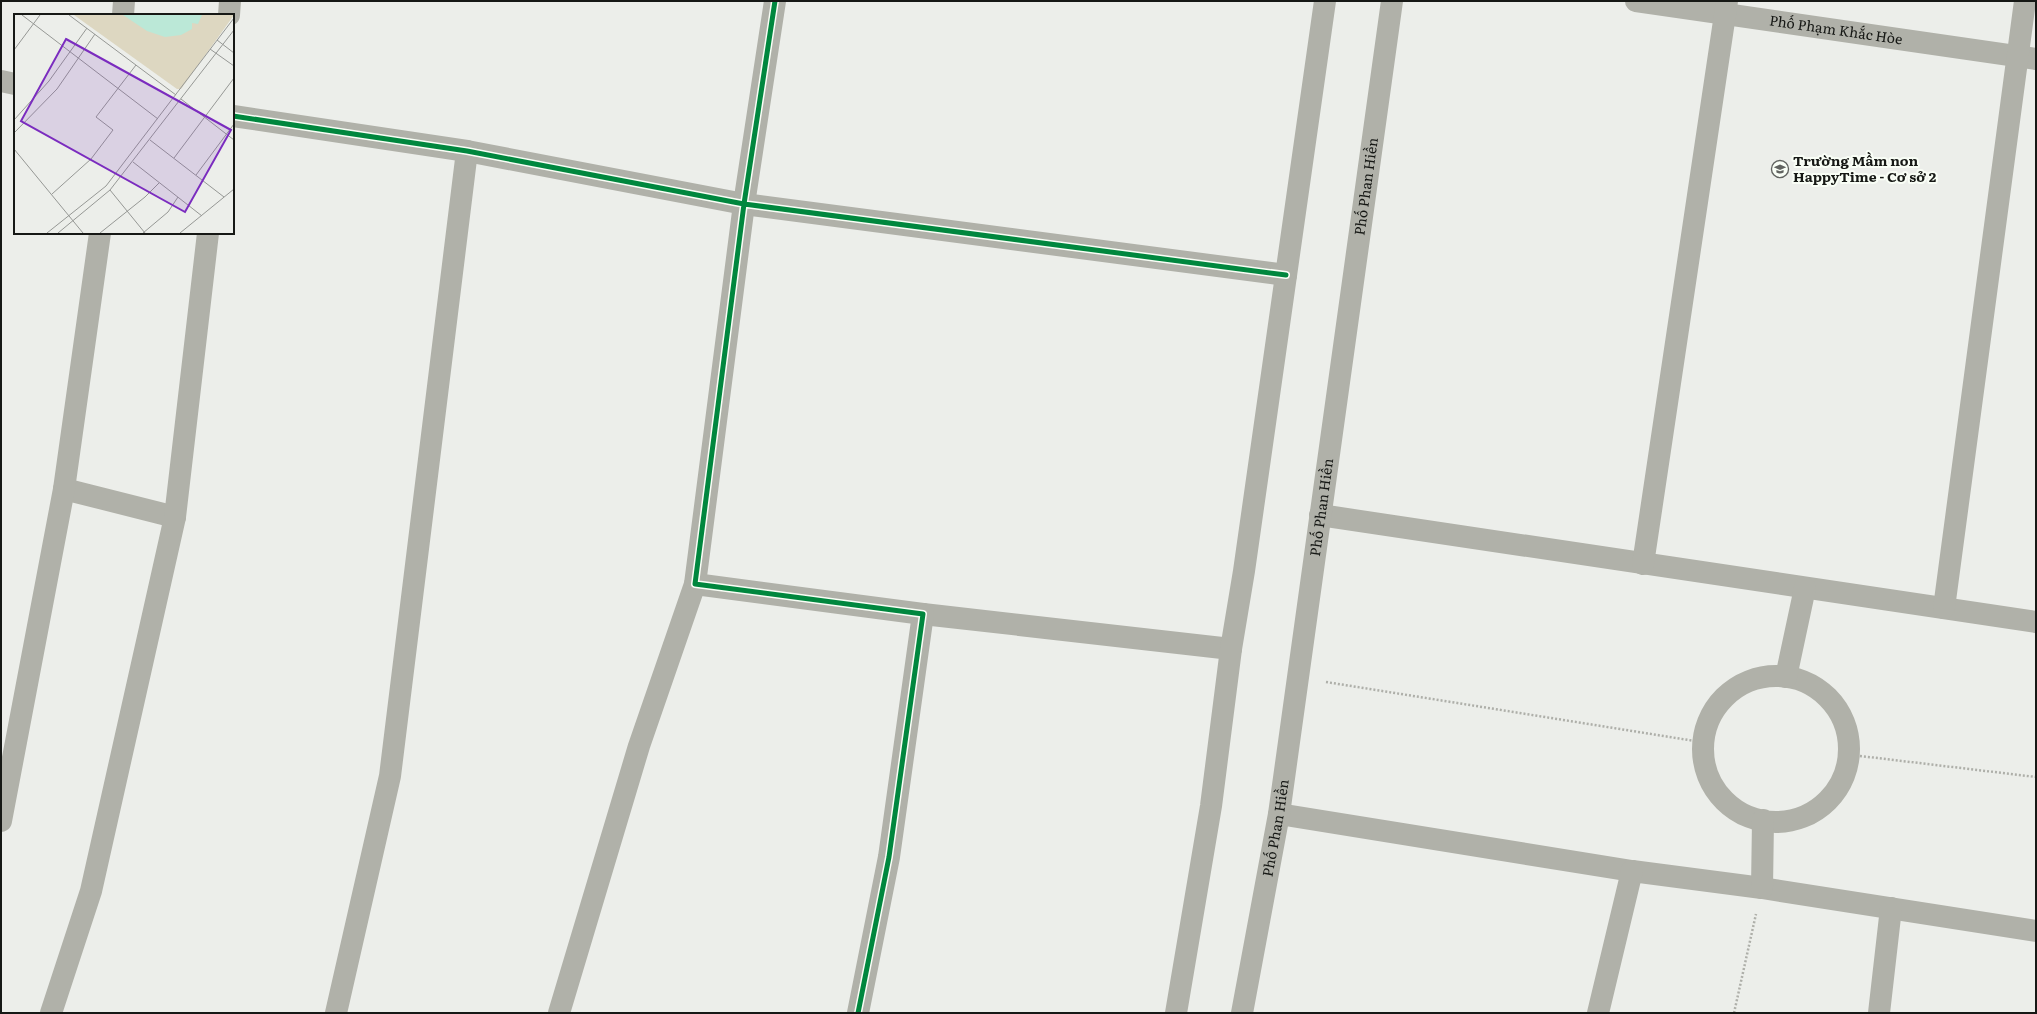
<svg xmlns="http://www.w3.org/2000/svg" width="2037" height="1014" viewBox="0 0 2037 1014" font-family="Literata,serif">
<rect width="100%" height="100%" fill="#eceeea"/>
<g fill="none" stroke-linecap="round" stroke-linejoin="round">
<path stroke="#aeafa9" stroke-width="2.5" stroke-dasharray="2 2" stroke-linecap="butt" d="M1326,682L1701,742
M1852,755L2036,777
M1734,1013L1756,914"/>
<g stroke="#b0b1a9" stroke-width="22">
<path id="s1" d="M1636,1L2036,59"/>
<path d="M123,15L124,1"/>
<path d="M229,15L230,1"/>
<path d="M1,81L15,84"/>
<path d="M233,116L467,151L744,204L1286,275"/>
<path d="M64,489L175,517"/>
<path d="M1320,515L2036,622"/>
<path d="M1643,564L1727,1"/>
<path d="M695,584L923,614L1231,649"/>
<path d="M1944,608L2025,1"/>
<circle cx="1776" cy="749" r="73"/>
<path d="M1786,677L1805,588"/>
<path d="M1279,814L1632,871L1762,888L2036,931"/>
<path d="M1,821L64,489L100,233"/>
<path d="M1762,888L1763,820"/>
<path d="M51,1013L91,891L175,517L208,233"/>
<path d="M336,1013L390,776L467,151"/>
<path d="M559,1013L639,746L695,584L744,204L775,1"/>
<path d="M858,1013L889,857L923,614"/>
<path d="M1176,1013L1211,806L1231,649L1244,571L1325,1"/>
<path id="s2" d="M1242,1013L1279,814L1392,1"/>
<path d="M1598,1013L1632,871"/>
<path d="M1879,1013L1891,908"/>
</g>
<g stroke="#f9fef6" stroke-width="8">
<path id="cycleway" d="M775,1L744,204L695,584L923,614L889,857L858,1013
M233,116L467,151L744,204L1286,275"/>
</g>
<use href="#cycleway" stroke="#00873e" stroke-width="5"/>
</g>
<defs>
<g id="school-ring" transform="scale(0.9)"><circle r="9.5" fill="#f9fef6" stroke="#616360" stroke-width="1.5"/><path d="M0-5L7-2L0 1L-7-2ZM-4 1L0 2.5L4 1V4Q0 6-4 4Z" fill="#616360"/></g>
</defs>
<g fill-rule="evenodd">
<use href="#school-ring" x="1780" y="169"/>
</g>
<g text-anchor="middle" stroke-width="4" stroke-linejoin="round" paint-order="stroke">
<g font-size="14" fill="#161815" stroke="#f9fef6">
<text dy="5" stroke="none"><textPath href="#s1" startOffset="202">Phố Phạm Khắc Hòe</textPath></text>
<text dy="5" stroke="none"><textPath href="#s2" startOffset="836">Phố Phan Hiền</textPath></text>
<text dy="5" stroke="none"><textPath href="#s2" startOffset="512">Phố Phan Hiền</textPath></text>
<text dy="5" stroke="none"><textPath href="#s2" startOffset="188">Phố Phan Hiền</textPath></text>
</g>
<g font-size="14" font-weight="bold" fill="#161815" stroke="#f9fef6" text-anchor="start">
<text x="1793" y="166">Trường Mầm non<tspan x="1793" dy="16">HappyTime - Cơ sở 2</tspan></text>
</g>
</g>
<g transform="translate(14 14)">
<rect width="220" height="220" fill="#eceeea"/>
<path d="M60,1H220L167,75H163Z" fill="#ddd7c1"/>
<path d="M109,1H188L184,10L178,9V15L167,21L151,23L133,17Z" fill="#bbe8d7"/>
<path fill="none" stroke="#969895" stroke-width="1" d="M8,1L144,105M55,1L162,81M203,26L220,39M196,35L220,52M0,36L26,1M167,85L220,126M0,106L35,67L73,14M0,119L43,75L81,20M136,126L210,183M0,135L69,219M160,144L220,64M119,148L188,202M182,161L220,110M96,176L131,219M38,180L77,145L99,116L82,103L122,51M33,219L92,172L220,4M44,219L96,176L220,16M86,219L131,183L145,169M129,219L154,198L164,183M166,219L220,175"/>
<path fill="#7b2cbf" fill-opacity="0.15" stroke="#7b2cbf" stroke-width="2" d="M52,25L217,116L171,198L7,107Z"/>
<rect width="220" height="220" fill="none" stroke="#161815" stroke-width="2"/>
</g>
<rect width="2037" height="1014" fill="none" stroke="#161815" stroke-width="4"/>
</svg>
